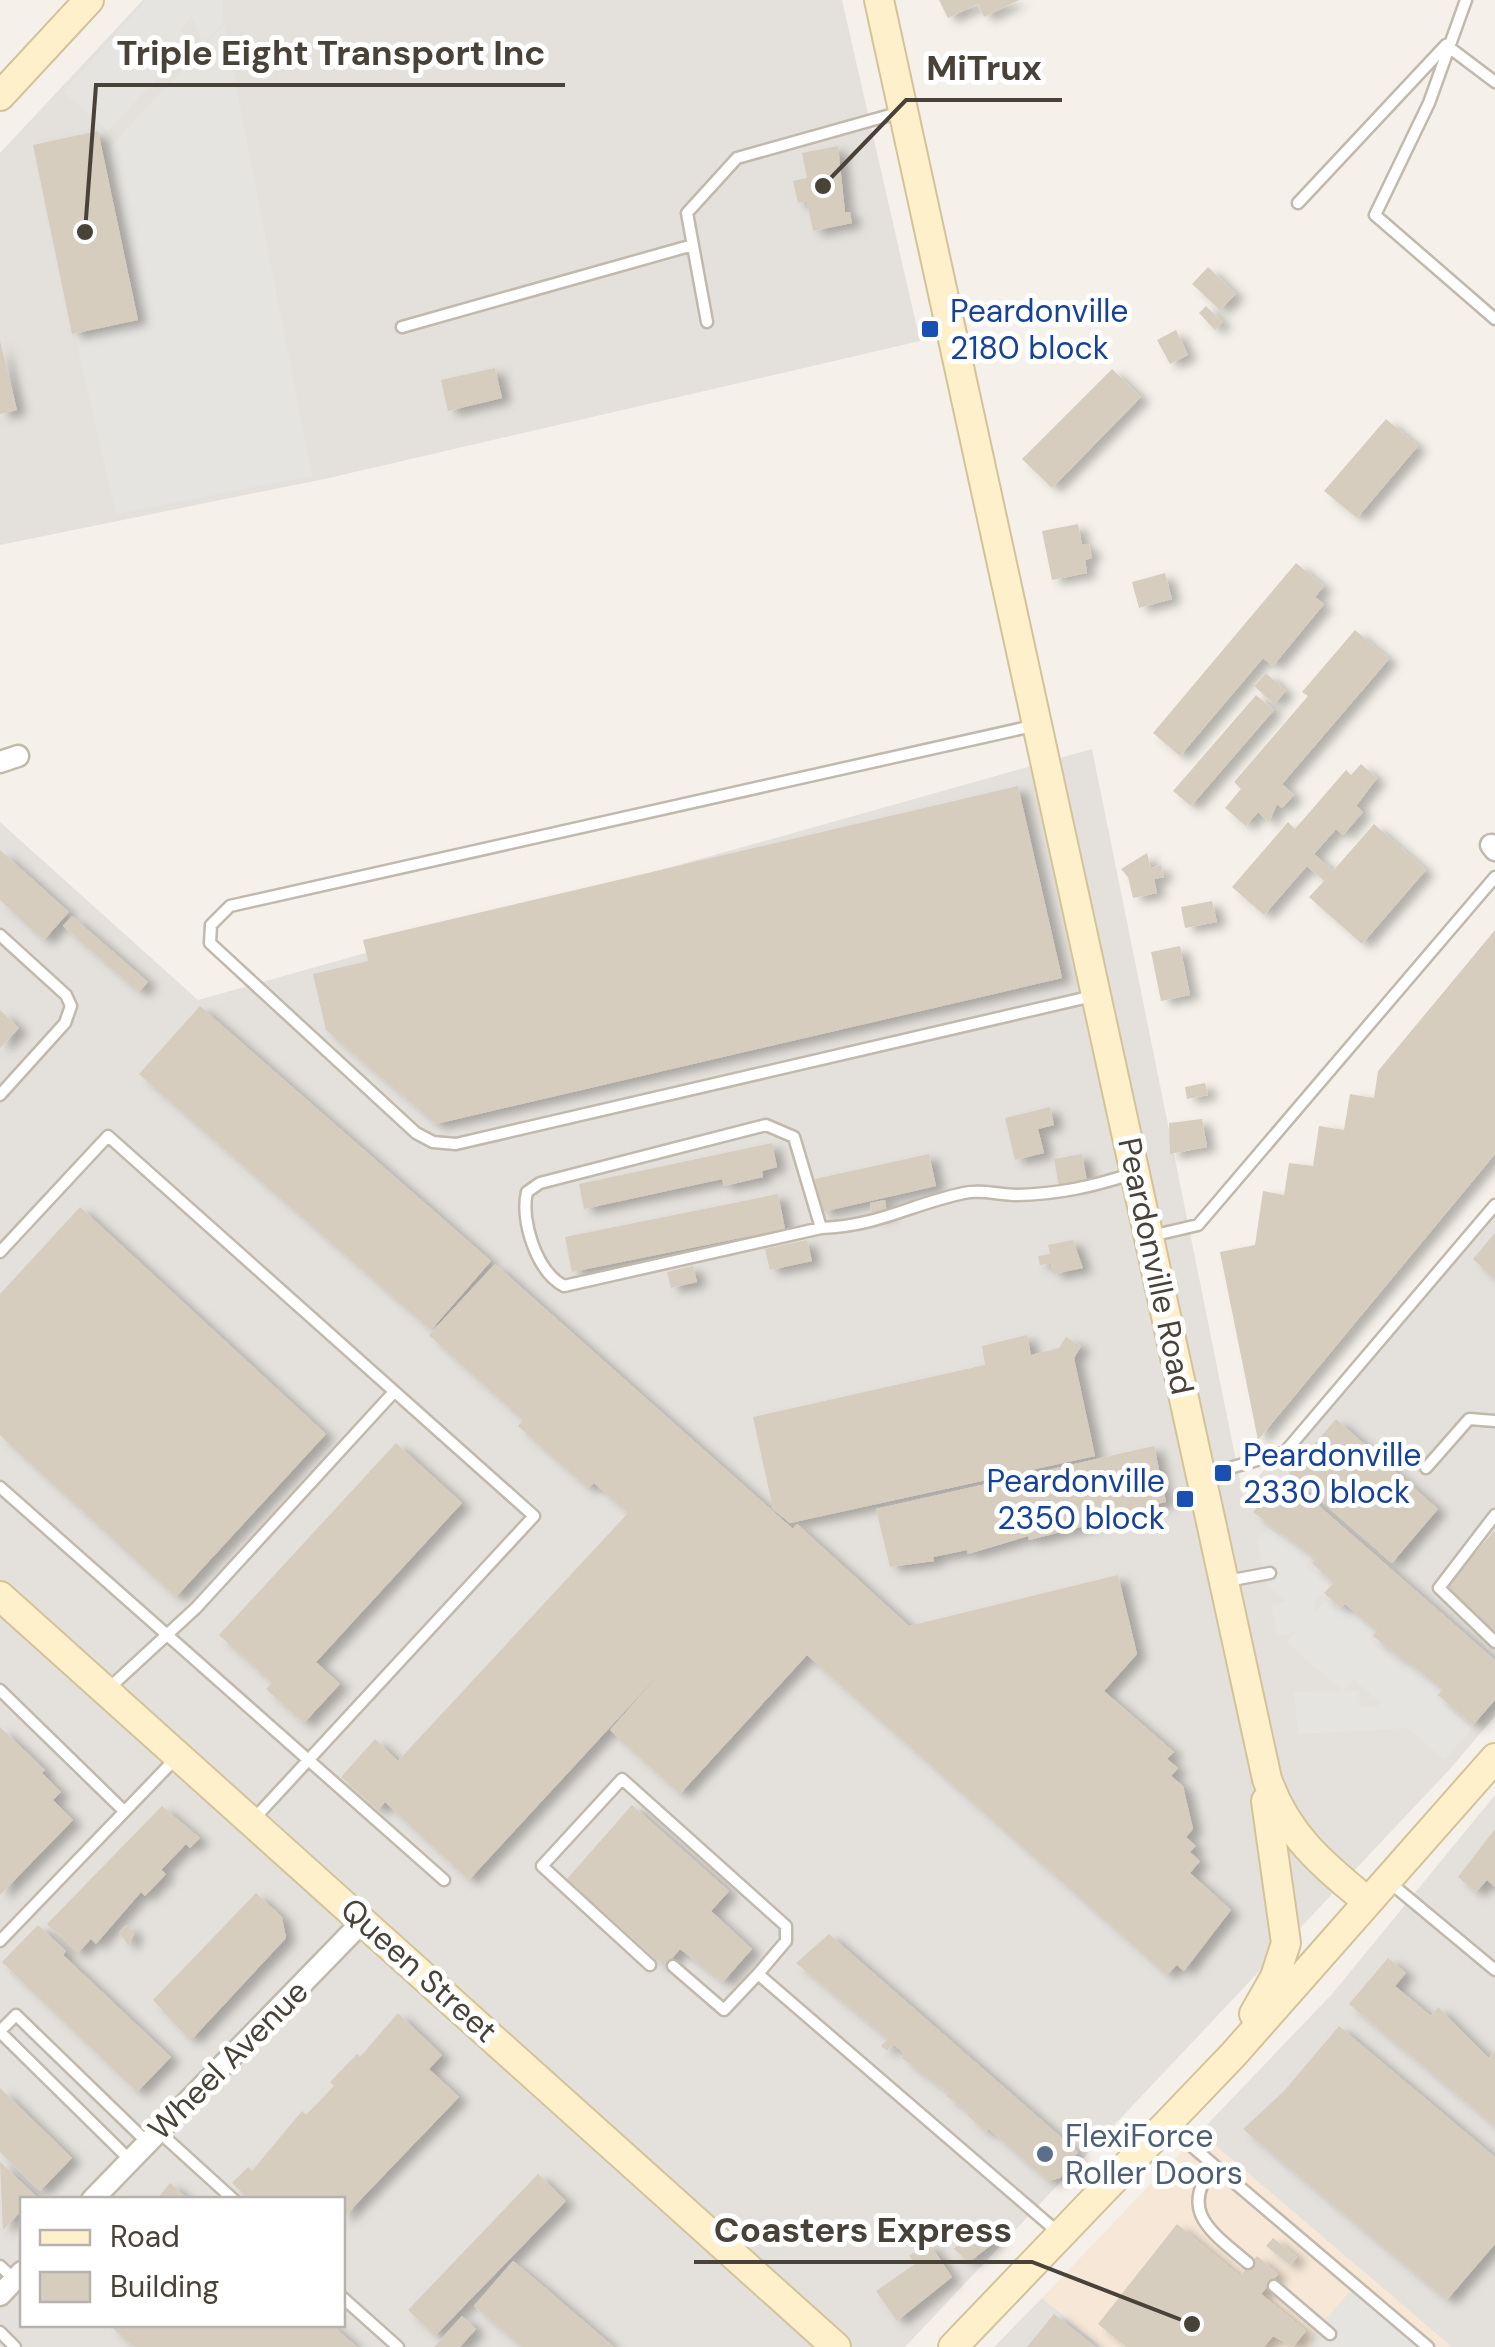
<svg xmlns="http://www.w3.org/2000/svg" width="1495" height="2347" viewBox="0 0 1495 2347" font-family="'DM Sans',sans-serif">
<defs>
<filter id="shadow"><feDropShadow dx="9" dy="5" stdDeviation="5" flood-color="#0004"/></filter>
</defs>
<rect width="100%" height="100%" fill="#f5f1ea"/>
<path fill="#f6e7d6" d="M1200,2132L1452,2347H1102L1042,2298Z"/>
<path fill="#e4e0db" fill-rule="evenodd" d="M143,0H842L920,341L329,478L0,545V153Z
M1092,749L1243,1495L1495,1197V1716L1450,1769L905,2347H0V822L198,1000ZM22,2200H342V2324H22Z
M1495,1795V2347H1452L1200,2132L1332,1994Z
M1042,2298L1102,2347H994Z"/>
<path fill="#e6e4e1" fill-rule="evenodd" d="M146,0H223V23L203,44L192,16L180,30L192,41L108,131L64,92Z
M224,24L312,476L116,514L75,337L143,322L110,147Z
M1269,1528L1279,1536L1283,1532L1312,1558L1306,1566L1329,1586L1315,1602V1612L1325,1601L1337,1612L1344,1605L1374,1631L1369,1639L1403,1669L1410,1662L1441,1689L1435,1697L1472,1729L1444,1760L1408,1728L1298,1734L1294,1692L1343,1691L1287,1643L1295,1632L1278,1635L1271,1606L1286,1601L1267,1585L1257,1540ZM1354,1680L1380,1702L1378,1706H1360L1359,1691H1344Z
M1359,2281L1438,2347H1310L1313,2334Z"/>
<path fill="#d6cdbf" filter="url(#shadow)" d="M939,0H1019L984,17L978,4L948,18Z
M98,131L138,320L72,334L33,145Z
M838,146L845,212H850L852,223L813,231L807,201L798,203L793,181L807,178L802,153Z
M1208,267L1236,294L1220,310L1192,284Z
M1206,306L1223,322L1215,330L1199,313Z
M1176,330L1188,355L1170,364L1157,340Z
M0,341L17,410L0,414Z
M495,368L502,398L448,411L441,380Z
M1112,369L1141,397L1052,488L1022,459Z
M1386,419L1418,446L1357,518L1324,491Z
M1078,524L1082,545L1089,544L1092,558L1085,560L1087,573L1052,580L1042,531Z
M1296,563L1324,586L1315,597L1324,604L1273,666L1263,658L1180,756L1153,733Z
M1165,573L1172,599L1139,608L1132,582Z
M1355,630L1389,659L1282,784L1294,795L1282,808L1277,804L1269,822L1258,812L1246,826L1225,808L1241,789L1234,782L1308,696L1302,692Z
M1266,673L1286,691L1274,704L1254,686Z
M1256,695L1274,710L1191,806L1173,791Z
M1361,764L1377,778L1356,806L1363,812L1343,835L1336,829L1314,854L1333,871L1374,824L1426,870L1362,944L1309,897L1324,881L1307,866L1264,915L1232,887L1288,822L1295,829L1346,770L1351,775Z
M1018,786L1062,978L436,1124L326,1030L313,974L368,961L363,940Z
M0,850L69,912L44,940L0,900Z
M1147,853L1151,868L1161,865L1164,877L1154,879L1157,893L1133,898L1128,877L1121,869Z
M1212,901L1217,922L1185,928L1181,907Z
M72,916L148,982L139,992L63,926Z
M1495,930V1154L1258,1440L1220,1252L1255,1245L1263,1191L1284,1195L1289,1163L1313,1166L1319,1126L1344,1130L1350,1094L1374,1098L1378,1071Z
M1180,946L1190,995L1161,1001L1151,952Z
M200,1006L491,1261L431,1330L139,1074Z
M0,1010L19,1028L0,1048Z
M1205,1083L1208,1095L1187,1099L1185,1087Z
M1050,1107L1054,1125L1038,1129L1044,1153L1015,1160L1005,1118Z
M1202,1119L1207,1147L1170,1154L1169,1123Z
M772,1143L777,1167L762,1171L763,1177L724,1186L722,1179L584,1209L579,1184Z
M929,1154L936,1186L822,1212L815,1179Z
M1082,1154L1087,1181L1059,1186L1054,1159Z
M778,1194L785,1229L572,1272L565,1237Z
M885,1200L887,1214L872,1216L870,1203Z
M80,1207L326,1434L176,1597L0,1435V1294Z
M1495,1233V1279L1473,1259Z
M807,1240L812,1261L770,1270L765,1249Z
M1073,1240L1083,1268L1053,1274L1051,1263L1040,1265L1038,1256L1050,1254L1048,1245Z
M495,1264L793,1529L797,1524L909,1626L1118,1575L1137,1654L1104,1691L1174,1752L1167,1759L1178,1768L1171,1776L1183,1786L1193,1829L1186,1837L1196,1846L1190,1852L1200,1861L1190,1873L1231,1910L1184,1971L1177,1965L1167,1975L807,1655L680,1794L610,1730L661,1672L469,1880L385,1802L378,1810L341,1777L375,1739L398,1761L628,1513L594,1483L588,1488L518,1426L523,1420L429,1335Z
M693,1266L697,1282L671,1288L667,1272Z
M1027,1335L1031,1355L1059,1348L1066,1337L1081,1346L1074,1358L1095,1456L790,1523L773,1509L753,1417L985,1365L982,1346Z
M1336,1419L1438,1509L1392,1563L1289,1473Z
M396,1443L462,1503L316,1662L340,1684L304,1723L266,1689L272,1683L219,1635Z
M1154,1446L1166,1502L1152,1505L1153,1509L1029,1540L1028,1536L968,1554L967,1550L933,1557L934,1561L890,1567L876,1509Z
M1285,1476L1495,1660V1700L1473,1725L1438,1695L1443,1689L1373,1636L1377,1631L1345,1604L1341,1608L1324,1593L1334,1583L1312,1563L1316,1559L1253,1512Z
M1495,1530V1632L1444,1589Z
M0,1727L45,1770L42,1773L61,1792L53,1800L73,1820L0,1895Z
M632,1805L729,1891L711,1911L752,1949L723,1982L680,1949L665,1967L567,1879Z
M162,1806L200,1838L190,1848L186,1844L161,1870L166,1874L145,1896L141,1892L96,1944L91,1939L78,1953L47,1924Z
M1495,1829V1887L1487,1880L1476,1892L1458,1877Z
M256,1893L282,1917L286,1938L193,2038L187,2037L153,2000Z
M38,1925L66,1951L63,1955L171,2057L137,2092L2,1962Z
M126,1925L134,1933L129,1946L119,1933Z
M829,1934L1078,2152L1060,2178L1048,2181L989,2129L986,2132L967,2115L970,2112L946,2096L949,2093L902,2058L905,2054L893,2044L887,2051L881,2046L888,2039L796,1963Z
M1388,1958L1406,1973L1395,1986L1431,2016L1438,2007L1489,2058L1495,2051V2126L1349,2004Z
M398,2013L442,2055L429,2069L459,2097L342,2219V2200H250L232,2183L248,2167L252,2171L302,2111L306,2115L334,2086L330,2082L357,2054L360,2057Z
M1339,2026L1495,2157V2244L1447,2300L1243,2129L1284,2091Z
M0,2088L72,2158L40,2191L0,2152Z
M0,2162L36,2196L22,2200V2210L3,2230Z
M538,2174L566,2201L435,2336L408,2310Z
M170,2183L189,2200H156Z
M978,2222L994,2230L995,2242L969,2262L954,2249Z
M1177,2224L1240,2276L1257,2256L1278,2274L1261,2294L1306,2331L1293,2347L1273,2336L1264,2347H1126L1098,2324Z
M1273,2238L1297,2257L1290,2265L1266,2246Z
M929,2243L952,2277L897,2321L876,2291L915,2264L909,2256Z
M513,2261L543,2286L614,2347H523L474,2306Z
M1054,2314L1096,2347H1027Z
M462,2316L476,2329L460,2347H434Z
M108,2324H331L357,2347H134Z"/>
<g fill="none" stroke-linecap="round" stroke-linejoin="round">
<g stroke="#c0b9ac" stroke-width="15">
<path id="lane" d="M1466,0L1429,103L1375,215L1495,319
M1298,203L1446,45L1495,82
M707,322L687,213L737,158L901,112
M402,327L693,245
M1037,725L230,906L211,925L210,943L416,1133L433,1142L456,1144L1093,996
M0,935L66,995L71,1006L65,1023L0,1095
M821,1228L794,1137L766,1125L540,1183L527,1192C520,1221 537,1272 564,1286L821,1228C879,1226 911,1204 964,1193C983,1189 998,1195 1017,1195C1058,1194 1091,1187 1131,1174
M1151,1236L1198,1225L1495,877
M0,1252L108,1136L534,1516L252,1821
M1426,1468L1469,1419L1495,1421
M1202,1476L1285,1452L1495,1205
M0,1487L444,1880
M1495,1515L1439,1588L1495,1642
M1227,1581L1270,1573
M0,1690L124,1811
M107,1690L196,1608L393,1393
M1388,1881L1495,1970
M0,1941L178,1756
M650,1965L542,1866L622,1779L786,1926V1941L758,1974L1060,2234
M673,1966L724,2010L758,1974
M0,2031L16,2015L147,2142
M0,2032L130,2160
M1168,2126L1428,2347
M158,2131L234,2200
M1214,2165C1177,2212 1213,2233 1248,2263
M0,2266L14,2279
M1274,2286L1330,2334
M342,2297L398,2347
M0,2332L15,2347"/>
</g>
<g stroke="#c0b9ac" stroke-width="25">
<path id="street" d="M0,762L18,756
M1491,845L1495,850
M92,2200L364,1920
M0,2295L22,2272"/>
</g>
<g stroke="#d3c39a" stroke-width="32">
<path id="secondary" d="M879,0L1267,1779C1287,1836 1323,1865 1368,1902
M0,96L89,0
M0,1596L836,2347
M1254,2014L1275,1977L1286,1943L1266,1801
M953,2347L1233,2055L1495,1758"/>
</g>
<use href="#lane" stroke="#fff" stroke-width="10"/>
<use href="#street" stroke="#fff" stroke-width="20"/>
<use href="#secondary" stroke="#fef0cb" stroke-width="28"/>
</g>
<g fill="#1a4fb4" stroke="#fff" stroke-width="4">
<rect x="920" y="319" width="20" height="20" rx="5"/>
<rect x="1213" y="1463" width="20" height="20" rx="5"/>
<rect x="1175" y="1489" width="20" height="20" rx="5"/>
</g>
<circle fill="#5c6f8a" stroke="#fff" stroke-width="4" cx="1045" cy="2154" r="10"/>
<g text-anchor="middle" stroke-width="10" stroke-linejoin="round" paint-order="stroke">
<g font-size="32" fill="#164399" stroke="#fff" text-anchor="start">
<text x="950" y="322">Peardonville<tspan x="950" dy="37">2180 block</tspan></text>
<text x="1243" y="1466">Peardonville<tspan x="1243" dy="37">2330 block</tspan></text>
<text x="1165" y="1492" text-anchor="end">Peardonville<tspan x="1165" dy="37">2350 block</tspan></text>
</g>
<g font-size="32" fill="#494238" stroke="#fff">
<text transform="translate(1156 1266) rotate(78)" y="11">Peardonville Road</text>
<text transform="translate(419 1970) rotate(42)" y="11">Queen Street</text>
<text transform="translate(228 2060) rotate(-45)" y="11">Wheel Avenue</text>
</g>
<g font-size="32" fill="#4e5e75" stroke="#fff" text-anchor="start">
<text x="1065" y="2147">FlexiForce<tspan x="1065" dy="37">Roller Doors</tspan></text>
</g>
</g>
<path fill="none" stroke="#494238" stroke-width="4" d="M85 232L96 85H565M823 186L906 100H1062M1192 2324L1032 2262H694"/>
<g fill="#494238" stroke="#fff" stroke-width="4">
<circle cx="85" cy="232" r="10"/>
<circle cx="823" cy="186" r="10"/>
<circle cx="1192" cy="2324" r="10"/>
</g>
<g font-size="35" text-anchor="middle" font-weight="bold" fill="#494238" stroke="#fff" stroke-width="10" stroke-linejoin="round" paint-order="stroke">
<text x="331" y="65">Triple Eight Transport Inc</text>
<text x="984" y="80">MiTrux</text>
<text x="863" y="2242">Coasters Express</text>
</g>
<rect x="20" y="2197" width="325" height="130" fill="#ffffff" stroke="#b6b3af" stroke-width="2.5"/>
<rect x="40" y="2230" width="50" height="15" fill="#fef0cb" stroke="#b6b3af" stroke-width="2.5"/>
<text x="110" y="2247" font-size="30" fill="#494238">Road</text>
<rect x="40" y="2272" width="50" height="30" fill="#d6cdbf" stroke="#b6b3af" stroke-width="2.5"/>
<text x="110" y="2297" font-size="30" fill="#494238">Building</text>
</svg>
